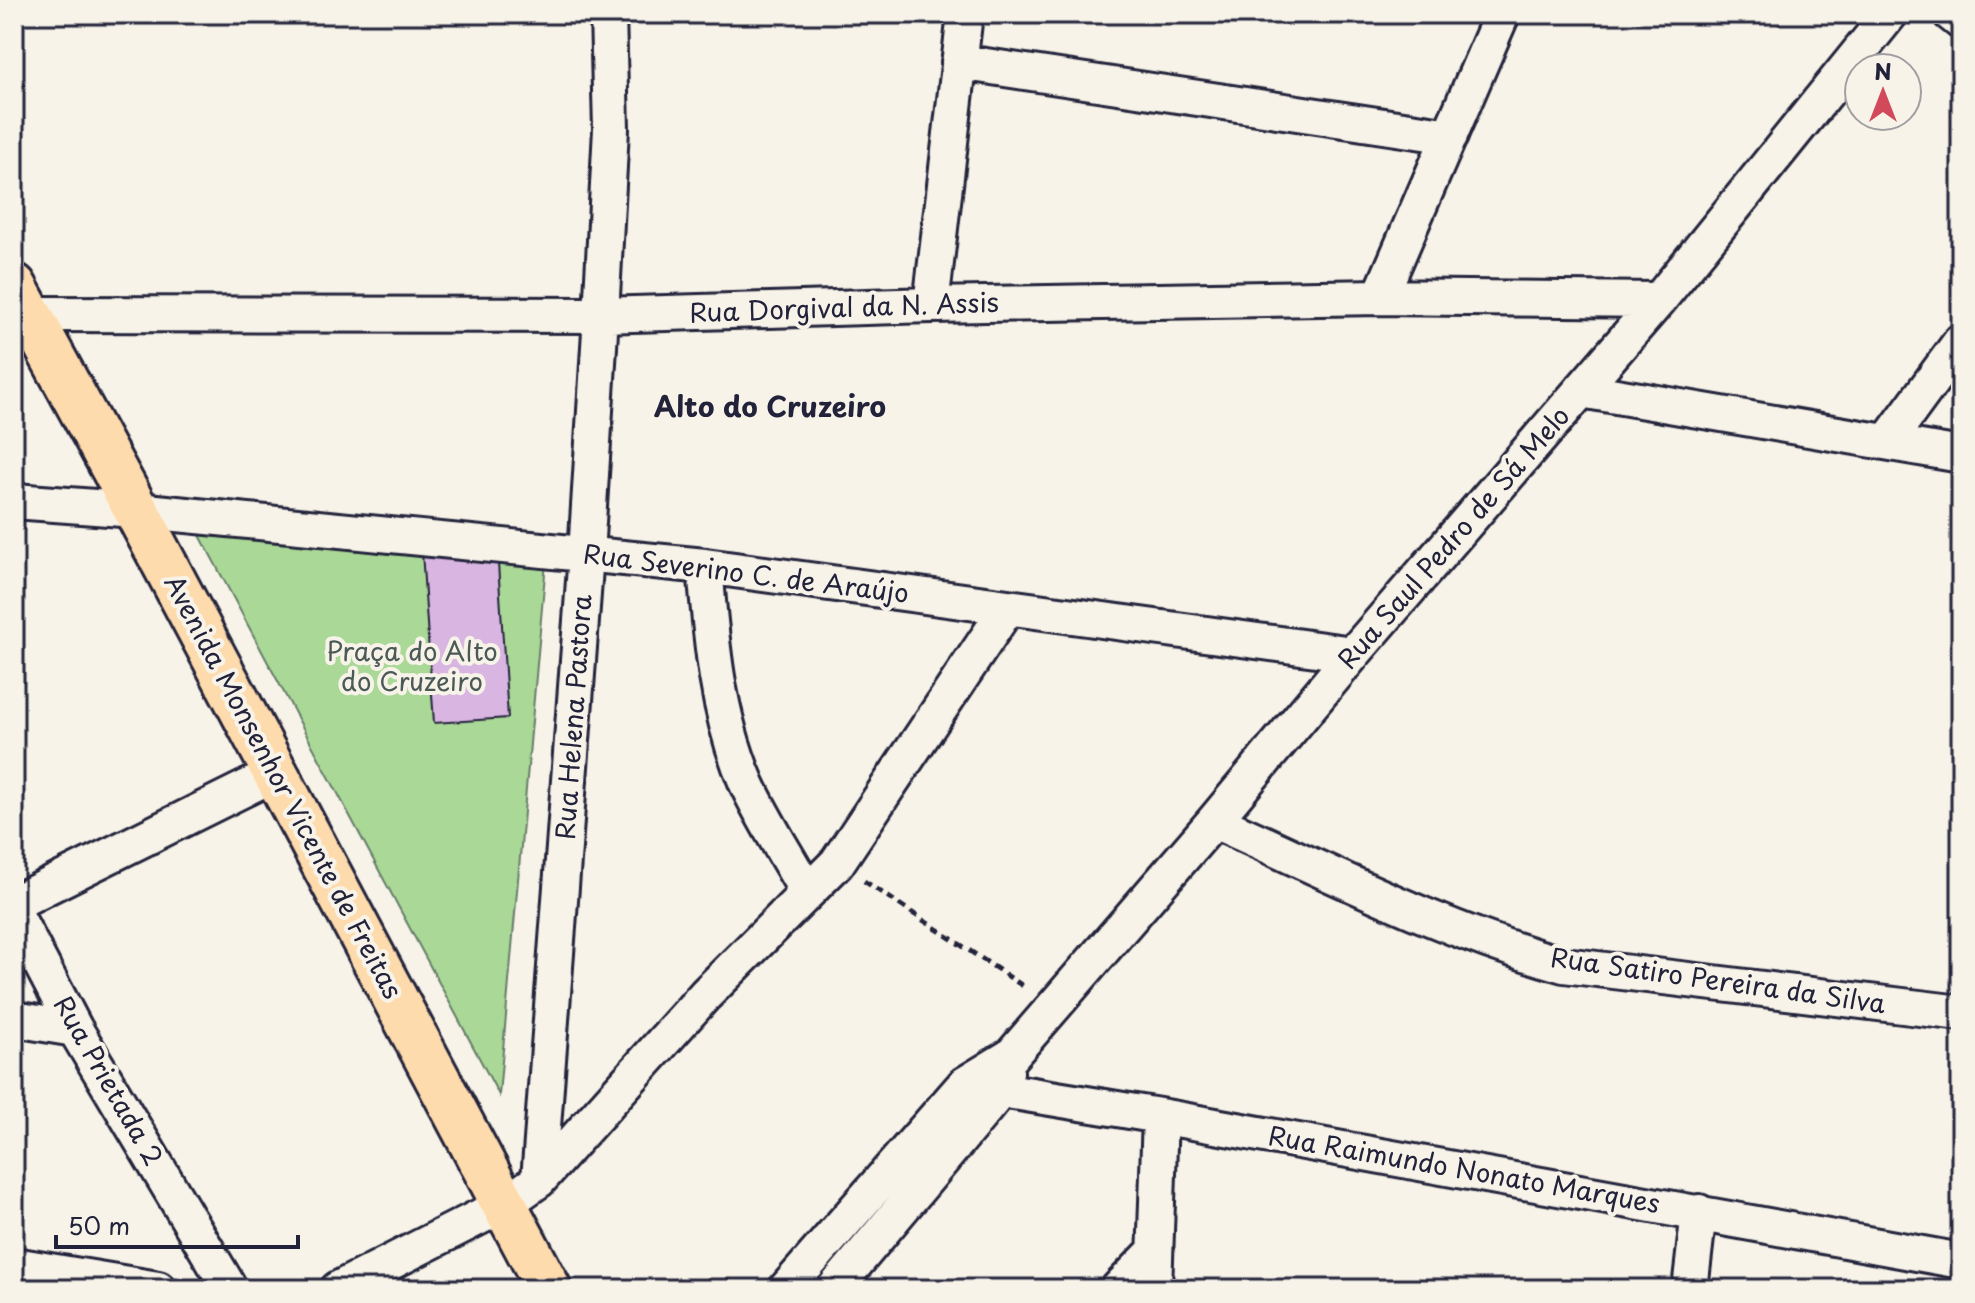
<svg xmlns="http://www.w3.org/2000/svg" width="1975" height="1303" viewBox="0 0 1975 1303" font-family="'Playpen Sans',sans-serif">
<rect width="100%" height="100%" fill="#f7f3e8"/>
<filter id="ink" filterUnits="userSpaceOnUse"><feTurbulence type="fractalNoise" baseFrequency=".0125" numOctaves="2"/><feDisplacementMap in="SourceGraphic" scale="16" xChannelSelector="R" yChannelSelector="G"/><feConvolveMatrix kernelMatrix="1 2 1 2 8 2 1 2 1" color-interpolation-filters="sRGB"/></filter>
<g filter="url(#ink)">
<path fill="#aad897" stroke="#667d69" stroke-width="2" d="M195,526L547,551L499,1095Z"/>
<path fill="#d9b6e1" stroke="#22223b" stroke-width="2" d="M497,548L508,718L434,723L422,552Z"/>
<g fill="none" stroke-linecap="round" stroke-linejoin="round">
<g stroke="#22223b" stroke-width="40">
<path id="minor" d="M1951,14L1961,22
M959,62L1450,136
M1380,297L1502,14
M931,305L965,14
M29,314L601,315L931,305L1380,297L1659,300
M1581,390L1961,455
M1887,442L1961,341
M14,501L136,510L705,566L1353,654
M705,566C711,640 717,715 747,784C764,821 788,857 807,892
M1214,821C1329,872 1442,931 1564,965L1961,1013
M14,903L276,773
M14,912L75,1029L230,1289
M14,1019L75,1029
M965,1084L1160,1116L1961,1261
M539,1180L586,554L601,315L611,129L608,14
M14,1265L158,1289
M338,1289L505,1204L539,1180L705,995L837,863L1008,607
M786,1289L965,1084L1011,1056L1214,821L1353,654L1659,300L1890,14
M834,1289L1001,1090L1006,1072
M1118,1289L1154,1252
M1154,1289L1160,1116
M1690,1289L1699,1212"/>
</g>
<g stroke="#22223b" stroke-width="50">
<path id="primary" d="M14,286L136,510L549,1289"/>
</g>
<path stroke="#22223b" stroke-width="5" stroke-dasharray="8 6" stroke-linecap="butt" d="M864,881L1026,988"/>
<use href="#minor" stroke="#f7f3e8" stroke-width="34"/>
<use href="#primary" stroke="#fedbac" stroke-width="44"/>
</g>
</g>
<g text-anchor="middle" stroke-width="8" stroke-linejoin="round" paint-order="stroke">
<g font-size="26" fill="#22223b" stroke="#f7f3e8">
<text transform="translate(844 308) rotate(-2)" y="9">Rua Dorgival da N. Assis</text>
<text transform="translate(1454 538) rotate(-49)" y="9">Rua Saul Pedro de Sá Melo</text>
<text transform="translate(746 574) rotate(7)" y="9">Rua Severino C. de Araújo</text>
<text transform="translate(574 717) rotate(-86)" y="9">Rua Helena Pastora</text>
<text transform="translate(283 787) rotate(62)" y="9">Avenida Monsenhor Vicente de Freitas</text>
<text transform="translate(1718 981) rotate(8)" y="9">Rua Satiro Pereira da Silva</text>
<text transform="translate(108 1081) rotate(60)" y="9">Rua Prietada 2</text>
<text transform="translate(1464 1170) rotate(10)" y="9">Rua Raimundo Nonato Marques</text>
</g>
<g font-size="26" fill="#4b5957" stroke="#f7f3e8">
<text x="412" y="661">Praça do Alto<tspan x="412" dy="30">do Cruzeiro</tspan></text>
</g>
<g font-size="28" font-weight="bold" fill="#22223b" stroke="#f7f3e8">
<text x="770" y="417">Alto do Cruzeiro</text>
</g>
</g>
<rect width="1975" height="1303" fill="none" stroke="#f7f3e8" stroke-width="48"/>
<rect x="24" y="24" width="1927" height="1255" fill="none" stroke="#22223b" stroke-width="3" filter="url(#ink)"/>
<g transform="translate(1883 92)"><circle r="38" fill="#f7f3e8" stroke="#a29fa3" stroke-width="2"/>
<path d="M0-6L14 30L0 20L-14 30Z" fill="#d1495b"/>
<text y="-12" font-size="22" font-weight="bold" text-anchor="middle" fill="#22223b">N</text>
</g>
<path d="M56 1235v12h242v-12" fill="none" stroke="#22223b" stroke-width="4"/>
<text x="68" y="1235" font-size="24" fill="#22223b" stroke="#f7f3e8" stroke-width="6" paint-order="stroke">50 m</text>
</svg>
